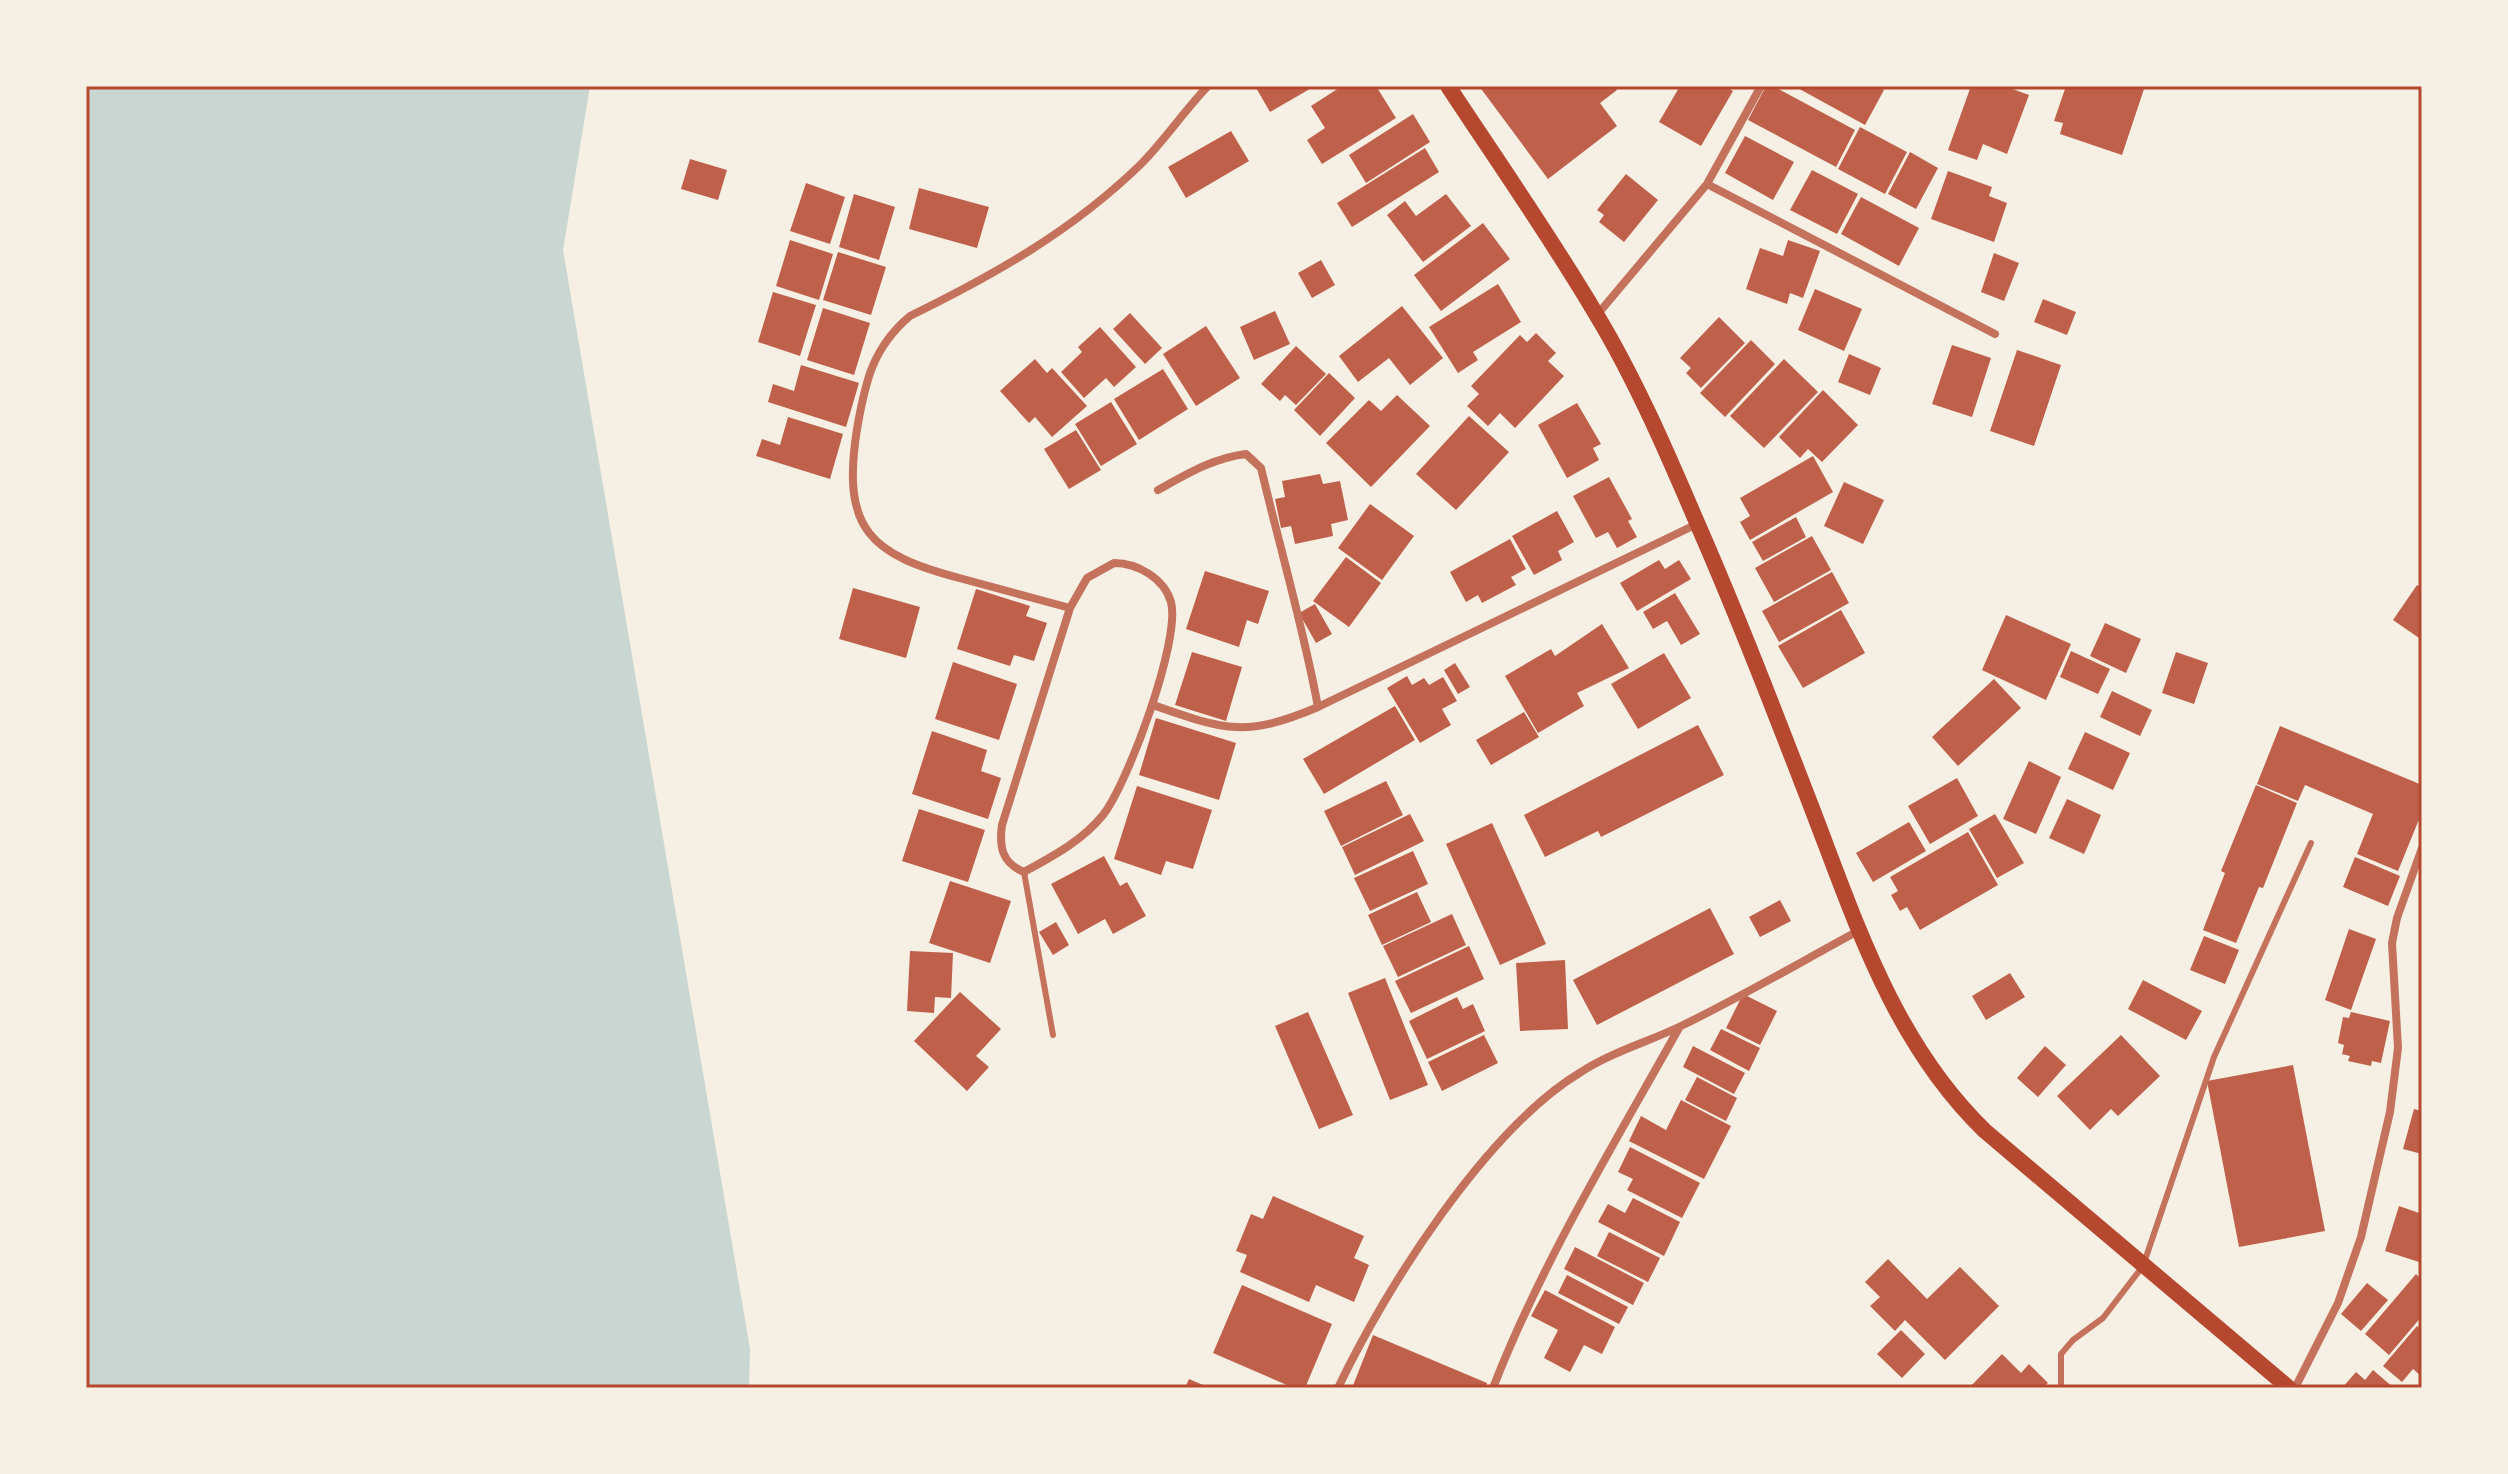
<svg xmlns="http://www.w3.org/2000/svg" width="2508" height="1474" viewBox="0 0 2508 1474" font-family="Poppins,sans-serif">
<rect width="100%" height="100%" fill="#f6efe4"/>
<path fill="#c9d6d2" d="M86,86H590L563,250L750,1349L749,1388H86Z"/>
<path fill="#bf614a" d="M1255,86H1315L1270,112Z
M1342,86H1376L1396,118L1322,164L1307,140L1325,128L1311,106Z
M1479,86H1614L1617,90L1600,103L1617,126L1548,179Z
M1680,86H1725L1733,91L1701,146L1659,122Z
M1766,86H1773L1855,130L1836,167L1748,120Z
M1794,86H1876L1884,90L1865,125Z
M1971,86H2004L2029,95L2007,154L1983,144L1977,160L1948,150Z
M2066,86L2144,89L2122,155L2060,134L2063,123L2054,121Z
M1413,114L1430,142L1366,183L1349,155Z
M1860,127L1907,152L1885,194L1838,169Z
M1231,131L1249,161L1186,198L1168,167Z
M1745,136L1794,162L1773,200L1725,173Z
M1425,148L1439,172L1352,227L1337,203Z
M1910,152L1938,168L1916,209L1888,194Z
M690,159L727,170L718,200L681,189Z
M1812,170L1858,194L1837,234L1790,210Z
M1948,171L1992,187L1989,196L2007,203L1994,242L1931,219Z
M1626,174L1658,200L1624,242L1599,222L1604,215L1597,210Z
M806,183L845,197L830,244L790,231Z
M919,188L989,207L977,248L909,229Z
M854,194L895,207L879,260L839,247Z
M1446,194L1471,226L1423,262L1387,215L1405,201L1416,216Z
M1861,197L1919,228L1899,266L1841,234Z
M1483,223L1510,259L1441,311L1414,275Z
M790,240L833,254L819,300L776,286Z
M1788,240L1820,251L1803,298L1790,293L1787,304L1746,289L1760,248L1783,256Z
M838,252L886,267L871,315L823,300Z
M1994,253L2019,263L2004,301L1981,292Z
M1321,260L1335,285L1312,298L1298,273Z
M1498,284L1521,322L1473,352L1478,360L1458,373L1429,327Z
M1815,289L1862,309L1844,351L1798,330Z
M773,292L816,305L800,356L758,342Z
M2043,299L2076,312L2067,335L2034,322Z
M1402,306L1443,358L1410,385L1389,358L1358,382L1339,356Z
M823,308L870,323L854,375L807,360Z
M1275,311L1290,344L1254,360L1240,327Z
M1130,313L1162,348L1145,364L1113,329Z
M1719,317L1745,343L1701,388L1686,373L1691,368L1680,358Z
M1206,326L1240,378L1196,406L1163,354Z
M1100,327L1136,367L1114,387L1106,378L1084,398L1061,372L1082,352L1078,347Z
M1536,333L1556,353L1548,361L1564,376L1515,428L1500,413L1488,426L1467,406L1479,394L1471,386L1520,335L1527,342Z
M1751,340L1775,364L1725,417L1700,393Z
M1952,345L1991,358L1972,417L1932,404Z
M1296,346L1326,374L1296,405L1285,395L1280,401L1261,384Z
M2017,350L2061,365L2034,446L1990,431Z
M1849,354L1881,368L1870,395L1838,382Z
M1035,359L1047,373L1052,368L1087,406L1052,437L1035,417L1029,423L1000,391Z
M1784,359L1818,392L1764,448L1730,416Z
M801,365L859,383L846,427L768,402L773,384L794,391Z
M1163,369L1188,409L1139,440L1114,399Z
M1329,373L1355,398L1320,436L1294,410Z
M1823,390L1858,425L1822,462L1808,449L1800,458L1779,437Z
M1397,395L1430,426L1371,487L1326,443L1369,400L1381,411Z
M1111,402L1137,444L1101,466L1075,424Z
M1577,403L1601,444L1593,448L1599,460L1567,478L1538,425Z
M1469,416L1509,452L1456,510L1416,474Z
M788,417L843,434L830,479L756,456L762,439L780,445Z
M1076,430L1101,470L1069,489L1044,449Z
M1813,456L1833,492L1750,540L1740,522L1750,516L1740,498Z
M1320,474L1323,484L1340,481L1348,520L1331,524L1333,536L1295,544L1291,526L1281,528L1275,499L1285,497L1282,481Z
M1609,477L1632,519L1628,521L1637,537L1617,548L1608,532L1596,538L1573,496Z
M1844,482L1884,500L1863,544L1824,526Z
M1370,504L1414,536L1382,580L1338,548Z
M1557,511L1574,542L1558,551L1562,560L1534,575L1512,536Z
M1796,517L1806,537L1763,561L1752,542Z
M1812,536L1831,570L1774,602L1755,568Z
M1510,539L1526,569L1511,577L1516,585L1482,603L1478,595L1466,602L1450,572Z
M1346,557L1381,583L1349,627L1313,601Z
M1659,560L1665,569L1679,560L1691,579L1637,611L1620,583Z
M1205,571L1269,591L1258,624L1247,620L1239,647L1186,629Z
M1832,572L1849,603L1779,642L1762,611Z
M2417,585L2422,588V640L2393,620Z
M853,588L920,607L906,658L839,639Z
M976,589L1030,606L1026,616L1047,623L1034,661L1014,655L1010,666L957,649Z
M1675,593L1700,634L1681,645L1667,621L1653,629L1643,612Z
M1315,604L1332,634L1316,643L1299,613Z
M1841,610L1865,653L1803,688L1778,646Z
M2006,615L2071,644L2046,700L1982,670Z
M2105,623L2141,639L2126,673L2090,656Z
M1602,624L1629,668L1577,693L1584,706L1538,733L1505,676L1551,649L1555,656Z
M2071,651L2110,669L2098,694L2060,677Z
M1192,652L1242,667L1226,721L1175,705Z
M2176,652L2208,663L2194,704L2162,693Z
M1664,653L1691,698L1638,729L1611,684Z
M953,662L1017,684L999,740L935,719Z
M1455,663L1470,687L1458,694L1444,670Z
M1407,676L1412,685L1424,678L1429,685L1443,677L1457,701L1442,709L1451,725L1420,743L1387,688Z
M1994,679L2021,708L1958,766L1932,737Z
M2112,691L2152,710L2140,736L2100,717Z
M1395,706L1415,740L1324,794L1303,759Z
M1524,712L1539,737L1491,765L1476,740Z
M1156,718L1236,743L1219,800L1139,775Z
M1698,725L1724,775L1601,837L1598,831L1545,857L1524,815Z
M2280,726L2422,785V812L2398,871L2357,854L2373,814L2305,785L2298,801L2257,784Z
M932,731L987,750L981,771L1001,778L988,819L912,794Z
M2085,732L2130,753L2113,790L2068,769Z
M2029,761L2061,777L2036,834L2003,819Z
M1957,778L1978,816L1930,844L1908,806Z
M1386,781L1403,815L1341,846L1324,811Z
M2256,785L2297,803L2263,888L2259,887L2236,943L2203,930L2225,873L2221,871Z
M1137,786L1212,810L1193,869L1166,861L1161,875L1114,859Z
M2067,799L2101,815L2084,854L2049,838Z
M919,809L985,830L968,882L902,861Z
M1410,814L1424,841L1355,875L1342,847Z
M1995,814L2024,863L1997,878L1969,829Z
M1909,822L1926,851L1873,882L1856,853Z
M1492,823L1546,944L1500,965L1446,844Z
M1968,832L1998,885L1920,930L1907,907L1900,911L1891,895L1898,891L1890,877Z
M1413,851L1428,884L1370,911L1354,878Z
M1104,856L1120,886L1127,882L1146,916L1113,934L1105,919L1078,934L1051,884Z
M2355,857L2400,876L2388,906L2343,887Z
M950,881L1011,901L990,963L929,943Z
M1417,892L1431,922L1382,945L1368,915Z
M1780,900L1791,921L1760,937L1749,917Z
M1710,908L1734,954L1597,1025L1573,980Z
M1452,914L1466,945L1398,977L1383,946Z
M1056,922L1069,945L1053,955L1039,932Z
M2349,929L2376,939L2351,1010L2325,1000Z
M2204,936L2239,950L2225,984L2190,970Z
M1469,946L1484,979L1411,1013L1395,981Z
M910,951L953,953L951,998L935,997L934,1013L907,1011Z
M1565,960L1568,1029L1520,1031L1516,963Z
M2010,973L2025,997L1986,1020L1972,996Z
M1385,978L1428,1085L1390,1100L1348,993Z
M2143,980L2202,1011L2186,1040L2128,1009Z
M960,992L1001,1029L976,1056L989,1067L967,1091L914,1041Z
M1743,994L1777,1011L1760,1045L1726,1028Z
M1457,997L1463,1009L1473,1004L1485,1031L1427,1059L1409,1021Z
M1308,1012L1353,1115L1319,1129L1275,1026Z
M2351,1012L2390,1021L2381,1063L2372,1061L2371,1066L2348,1061L2350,1056L2342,1054L2344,1045L2338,1043L2343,1017L2349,1018Z
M1721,1029L1760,1048L1749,1071L1710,1050Z
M1484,1035L1498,1063L1442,1091L1428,1062Z
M2121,1035L2160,1076L2118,1116L2111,1109L2090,1130L2057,1096Z
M1693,1046L1745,1073L1734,1094L1683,1067Z
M2045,1046L2066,1065L2038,1097L2017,1078Z
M2293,1065L2325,1231L2239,1247L2207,1081Z
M1697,1077L1737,1098L1726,1121L1685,1100Z
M1681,1100L1731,1126L1704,1179L1629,1141L1641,1116L1666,1130Z
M2414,1109L2422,1111V1154L2403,1149Z
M1630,1147L1700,1183L1682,1218L1627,1190L1633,1179L1618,1172Z
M1273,1196L1364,1236L1354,1258L1369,1265L1354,1302L1316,1285L1309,1302L1240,1272L1247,1255L1236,1251L1251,1214L1263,1219Z
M1633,1198L1680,1222L1664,1256L1598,1222L1608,1204L1625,1213Z
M2399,1206L2422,1214V1263L2385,1251Z
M1609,1232L1660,1258L1648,1282L1597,1256Z
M1575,1247L1644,1283L1633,1305L1564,1269Z
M1888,1259L1927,1299L1960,1267L1999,1306L1945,1360L1905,1320L1895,1331L1870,1306L1880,1297L1865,1282Z
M2416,1274L2422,1280V1316L2389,1355L2365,1334Z
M1567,1275L1628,1307L1619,1324L1558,1293Z
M2367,1283L2388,1300L2361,1331L2341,1314Z
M1242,1285L1332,1324L1305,1388H1294L1213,1353Z
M1545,1290L1615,1327L1602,1354L1584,1345L1570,1372L1544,1358L1558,1330L1531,1316Z
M2417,1326L2422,1330V1377L2413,1369L2402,1382L2383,1366Z
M1901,1330L1925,1354L1902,1378L1877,1354Z
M1373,1335L1487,1383L1485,1388H1352Z
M2002,1354L2021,1373L2029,1364L2048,1383L2042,1388H1969Z
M2373,1370L2394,1388H2342L2356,1372L2365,1380Z
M1189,1379L1210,1388H1185Z"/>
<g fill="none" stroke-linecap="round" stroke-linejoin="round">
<path stroke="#c5725c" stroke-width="6" d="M1024,872L1053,1035
M2061,1388V1354L2073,1340L2103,1318L2143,1266L2214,1057L2311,843"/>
<path stroke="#c5725c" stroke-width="8" d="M1707,184L1995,334
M1597,315L1707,184L1761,86
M1158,490C1187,474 1213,458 1246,454L1261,468C1280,548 1303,626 1318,707
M1114,563C1137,563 1164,578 1171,602C1181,640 1128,783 1103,815C1082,841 1053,856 1024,872C1002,863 999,847 1002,825L1070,608L1087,578Z
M1070,608C1034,598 999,589 963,579C870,555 841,530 857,429C865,383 872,348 910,316C994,275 1072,231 1140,165C1164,141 1184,111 1208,86
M1153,705C1225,730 1245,738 1318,707L1697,524
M1338,1388C1385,1289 1486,1129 1581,1072C1612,1052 1648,1042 1681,1026C1741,997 1799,963 1858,931
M1493,1388C1542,1262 1613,1146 1679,1028
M2295,1388L2338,1303L2361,1237L2390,1112L2398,1048L2392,943L2397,918L2422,848"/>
<path stroke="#b5482f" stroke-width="16" d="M1448,86C1498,162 1550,236 1596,314C1636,380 1668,455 1698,525C1739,619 1776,715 1813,811C1857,926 1895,1044 1985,1131L2289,1388"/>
</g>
<rect width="2508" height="1474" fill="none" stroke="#f6efe4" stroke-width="176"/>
<rect x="88" y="88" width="2332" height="1298" fill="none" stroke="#b5482f" stroke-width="3"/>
</svg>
